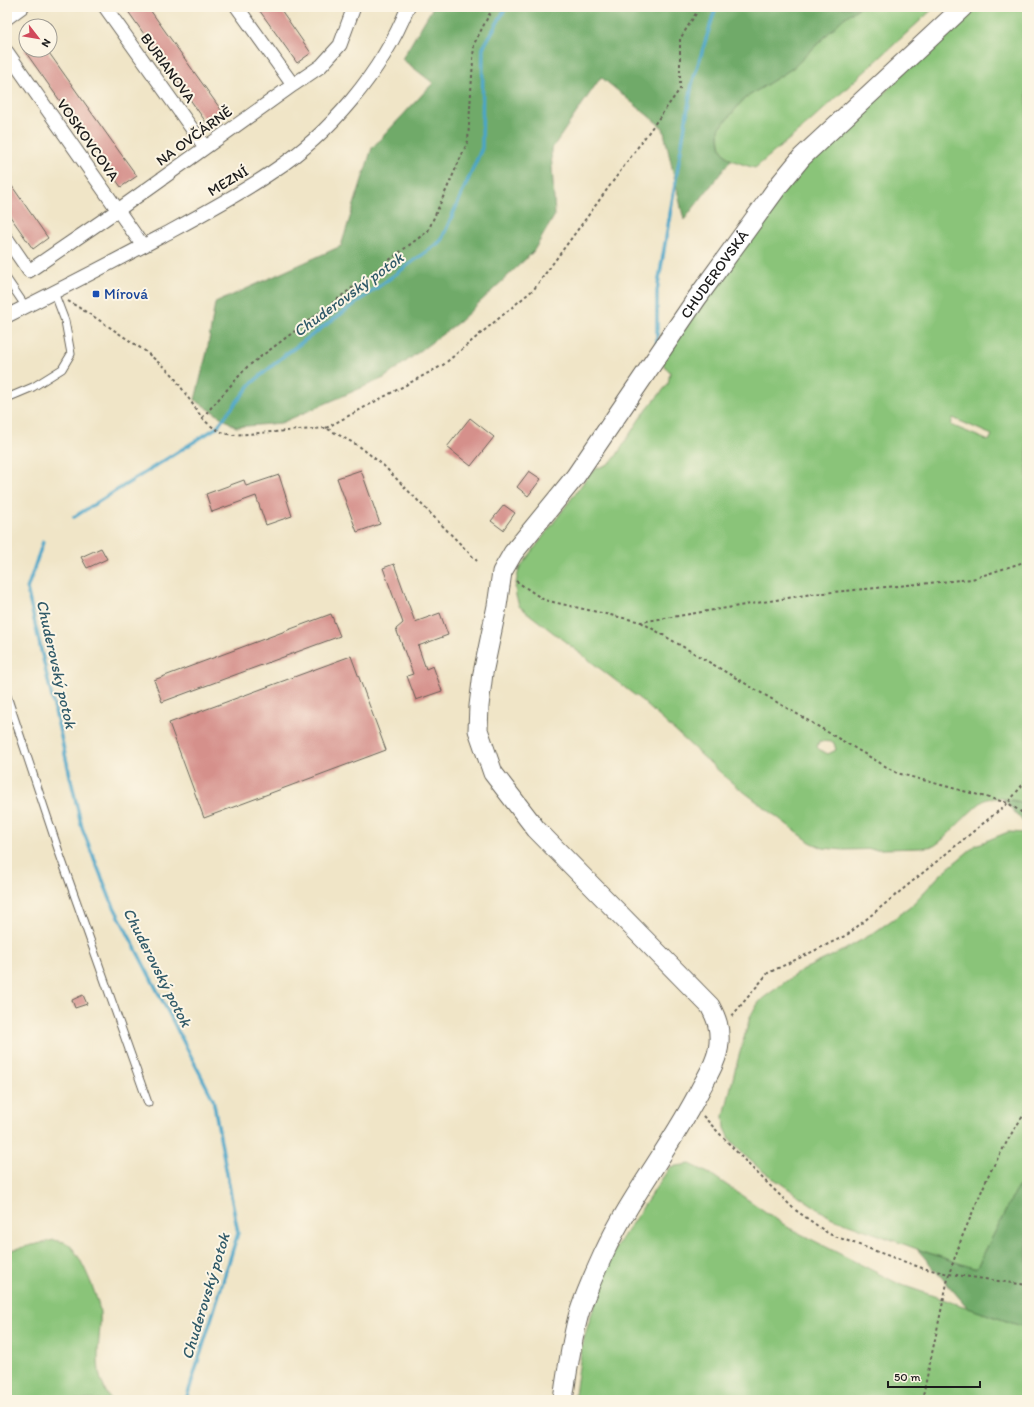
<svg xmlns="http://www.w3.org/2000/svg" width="1034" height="1407" viewBox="0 0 1034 1407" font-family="Itim,sans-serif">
<rect width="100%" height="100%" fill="#fcf5e5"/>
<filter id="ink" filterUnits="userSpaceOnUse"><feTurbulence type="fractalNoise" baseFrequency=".025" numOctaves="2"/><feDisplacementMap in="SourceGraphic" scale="8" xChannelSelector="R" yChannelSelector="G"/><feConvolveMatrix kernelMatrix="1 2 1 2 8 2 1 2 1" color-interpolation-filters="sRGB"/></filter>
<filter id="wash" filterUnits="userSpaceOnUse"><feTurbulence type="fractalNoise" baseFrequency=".012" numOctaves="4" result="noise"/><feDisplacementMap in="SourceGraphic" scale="16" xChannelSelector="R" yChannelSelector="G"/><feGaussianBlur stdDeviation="0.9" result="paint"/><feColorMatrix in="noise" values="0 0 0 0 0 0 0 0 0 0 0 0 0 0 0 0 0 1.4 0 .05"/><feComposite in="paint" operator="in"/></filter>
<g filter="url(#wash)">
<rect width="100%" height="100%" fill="#f0e5c7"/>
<path fill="#8ac479" stroke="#53704a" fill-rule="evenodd" d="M860,7H935L812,120L755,168C729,160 719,159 719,129L744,99L793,68L844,18Z
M975,7H1027V803C1015,801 999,796 987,799C978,802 950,833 941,841L934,846L921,848L844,850L823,848L810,842L731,782L641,700L529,614L519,606L516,596L515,588L519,569L589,475L596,469L608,464L615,458L640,418L668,384L670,372L661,362L784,183L846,126L877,100L923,53ZM953,418L992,435L989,441L951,425ZM819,741L832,742L834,743L836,750L828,754L820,750L817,747Z
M1008,832L1027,833V1169L976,1269L917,1249L830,1217L761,1170L742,1153L730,1139L725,1128L724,1116L735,1070L750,1017L756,1006L762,999L800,971L844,950L872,934L909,908L941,874L976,845Z
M690,1164L712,1175L789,1228L899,1284L1027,1328V1400H574L583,1341L610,1256L670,1167Z
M54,1240C58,1241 64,1241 68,1244C80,1252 99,1299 100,1313C101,1333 96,1352 99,1371C100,1381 106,1391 110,1400H7V1251Z"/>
<path fill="#6faa69" stroke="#466342" d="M433,7H860L844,18L793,68L744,99L719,129C719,143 719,151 731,160L684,220L663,128L601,77L551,150L555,215L533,252L460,321L384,378L281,423L236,427L195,400L207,352L215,303L341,246L372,148L433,83L402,59Z
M1003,799L1027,803V826Z
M1027,1169V1328L968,1308L917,1249L976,1269Z"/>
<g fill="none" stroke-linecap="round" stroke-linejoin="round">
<path stroke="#49a5c8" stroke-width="3.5" d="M657,345V291L692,84L716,7
M74,517L216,428L251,384L286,354L441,241L482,148L483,48L504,11L509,7
M43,542L27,589L82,828L111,901L213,1099L238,1233L186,1400"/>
</g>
<g id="blocks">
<path fill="#d5908b" d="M125,7H148L224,114L208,125Z
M257,7H279L311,53L297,63Z
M24,50H47L121,154L137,176L121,187Z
M7,179L48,238L33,249L7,212Z
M470,418L494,437L471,466L447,447Z
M361,470L380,524L357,532L337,478Z
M529,471L541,479L528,496L517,487Z
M279,475L292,516L266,525L256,496L212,512L206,494L244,480L246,486Z
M504,505L515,513L503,530L491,521Z
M101,548L107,559L87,568L81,557Z
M394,564L415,622L440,613L448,635L418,646L426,669L433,666L442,691L416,700L407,676L413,674L396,629L403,623L383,568Z
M331,614L340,636L162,702L154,680Z
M351,656L386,750L204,818L169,723Z
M83,995L87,1004L75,1008L72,1000Z"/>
</g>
</g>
<g filter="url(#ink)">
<use href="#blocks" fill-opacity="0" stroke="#666258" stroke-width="1"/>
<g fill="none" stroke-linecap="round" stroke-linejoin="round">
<g stroke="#666258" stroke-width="9">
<path id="lane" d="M7,279L26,307
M7,398L33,387L62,369L71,354L65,321L54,292
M7,696L60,855L148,1103"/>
</g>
<g stroke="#666258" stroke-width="15">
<path id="street" d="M105,7L205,147
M237,7L293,85
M7,18L22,7
M7,52L143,246
M7,239L29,271L118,210L293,85L321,66L340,45L354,7
M7,316C59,290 111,263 162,236C199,216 237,196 272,172C330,134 382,72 408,7"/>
</g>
<g stroke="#666258" stroke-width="21">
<g id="secondary">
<path id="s1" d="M563,1400C567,1372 571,1344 578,1317C584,1296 594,1275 603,1255C630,1196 672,1146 701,1088C708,1075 718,1059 719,1043C720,1028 717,1019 710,1006L536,829L493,773L478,730L479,706L483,673L497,606L502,572L513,553L575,477L697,298L779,185L802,157L963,7"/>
</g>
</g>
<path stroke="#666258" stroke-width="2" stroke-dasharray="3 3" stroke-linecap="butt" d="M68,301L96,318L145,351L172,374L202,418C211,427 220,433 233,435L326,428L359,446L383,465L477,561
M202,418L247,367L428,231L468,141L474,44L493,7
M326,428L443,365L534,289L590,213L680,89V39L700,7
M516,581L544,600L641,622L812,594L972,579L1027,561
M641,622L897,773L1008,803L1027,779
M732,1016L768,973L847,935L1008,803L1027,816
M703,1116L750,1166L794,1209L829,1234L922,1268L949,1274L1027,1285
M922,1400L949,1274L962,1237L989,1174L1013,1131L1027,1110"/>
<use href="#lane" stroke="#fff" stroke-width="7"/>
<use href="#street" stroke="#fff" stroke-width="13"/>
<use href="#secondary" stroke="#fff" stroke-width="19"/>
</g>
</g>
<rect fill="#1a4fb4" stroke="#fcf5e5" stroke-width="1.5" x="92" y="290" width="8" height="8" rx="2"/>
<g text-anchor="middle" stroke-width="4" stroke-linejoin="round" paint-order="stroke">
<g font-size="15" fill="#1c1c1c" stroke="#fcf5e5">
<text transform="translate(168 68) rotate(54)" y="5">BURIANOVA</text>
<text transform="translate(194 136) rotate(-36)" y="5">NA OVČÁRNĚ</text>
<text transform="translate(88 140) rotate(55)" y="5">VOSKOVCOVA</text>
<text transform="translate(228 181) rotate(-31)" y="5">MEZNÍ</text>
<text dy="5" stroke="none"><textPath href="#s1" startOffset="1323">CHUDEROVSKÁ</textPath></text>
</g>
<g font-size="15" fill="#164399" stroke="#fcf5e5" text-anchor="start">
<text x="104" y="299">Mírová</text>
</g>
<g font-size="16" font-style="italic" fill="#305a69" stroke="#fcf5e5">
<text transform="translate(348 294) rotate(-36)" y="6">Chuderovský potok</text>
<text transform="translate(57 664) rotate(77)" y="6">Chuderovský potok</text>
<text transform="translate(158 967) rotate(63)" y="6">Chuderovský potok</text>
<text transform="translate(205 1296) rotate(-73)" y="6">Chuderovský potok</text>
</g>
</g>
<rect width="1034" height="1407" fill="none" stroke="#fcf5e5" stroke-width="24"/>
<g transform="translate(38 38) rotate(121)"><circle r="19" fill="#fcf5e5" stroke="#a29e95"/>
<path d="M0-3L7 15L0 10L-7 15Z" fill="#d1495b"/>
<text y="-6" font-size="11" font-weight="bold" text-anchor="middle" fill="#1c1c1c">N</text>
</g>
<path d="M888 1381v6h92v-6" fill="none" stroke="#1c1c1c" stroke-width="2"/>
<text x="894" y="1381" font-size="12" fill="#1c1c1c" stroke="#fcf5e5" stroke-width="3" paint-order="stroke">50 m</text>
</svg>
